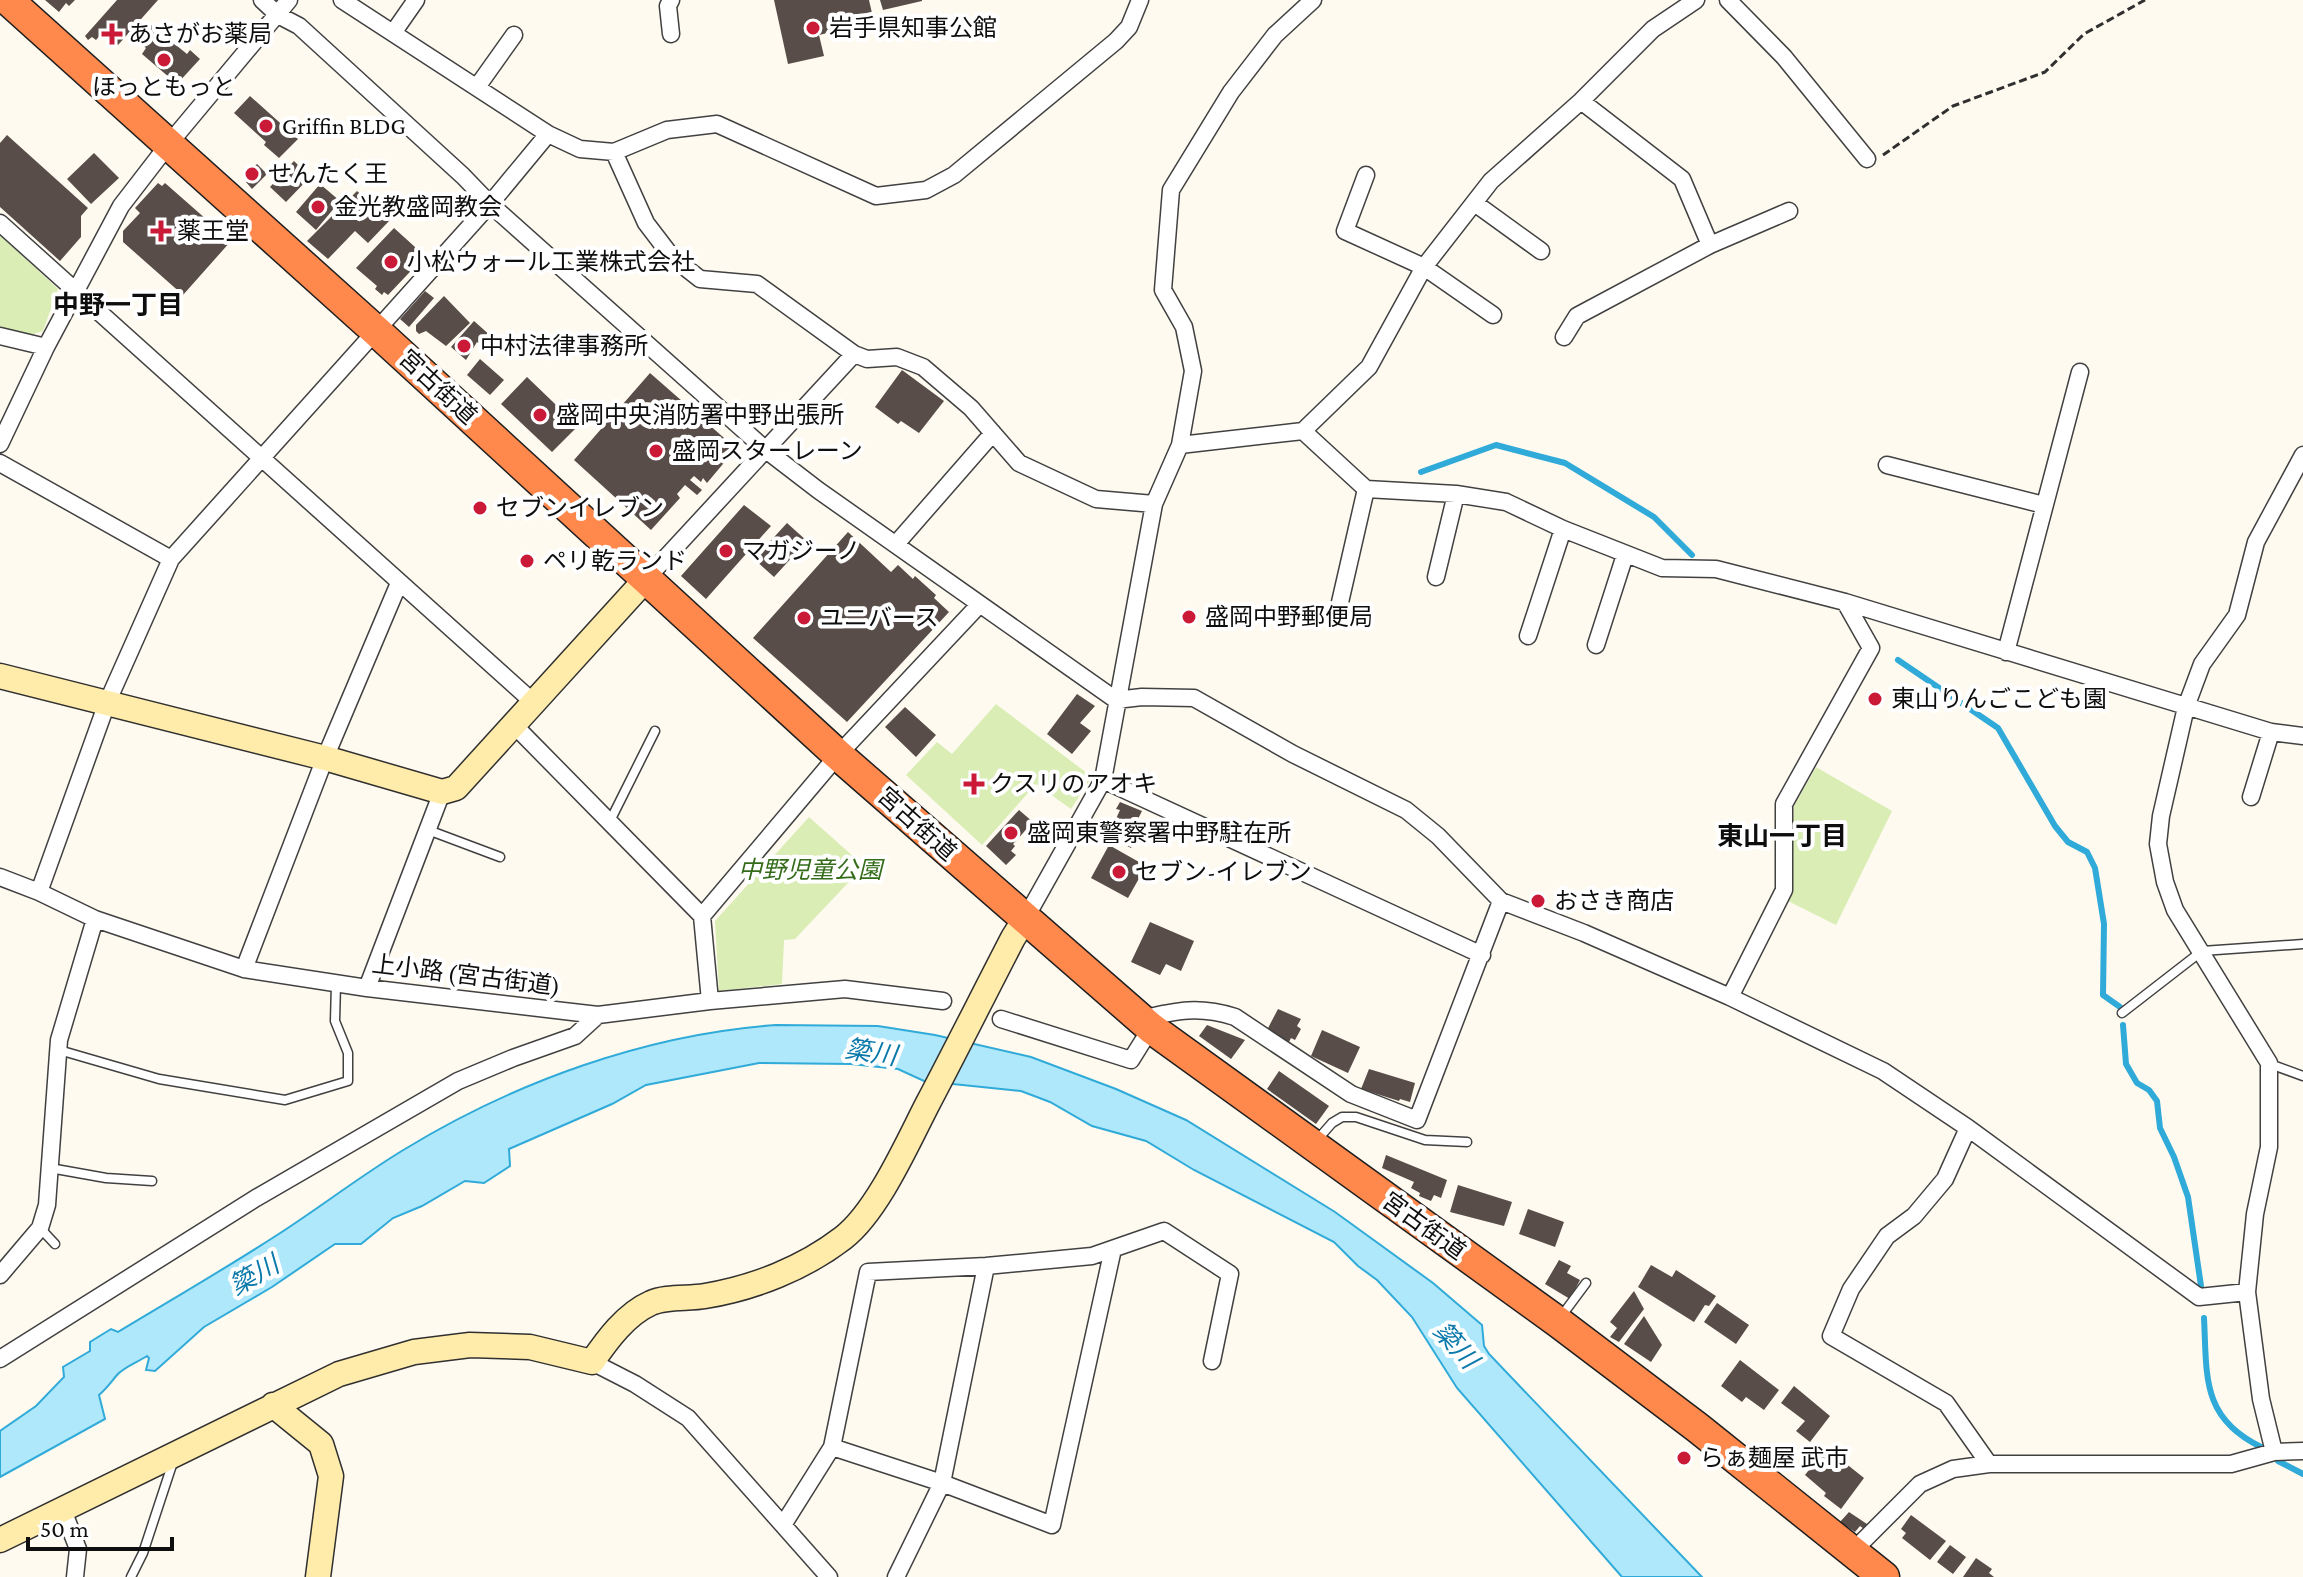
<svg xmlns="http://www.w3.org/2000/svg" width="2303" height="1577" viewBox="0 0 2303 1577" font-family="'Crimson Pro','Noto Sans JP',serif">
<rect width="100%" height="100%" fill="#fffaef"/>
<!-- green -->
<path fill="#d9edb5" d="M0,235L58,289L43,331L30,335L0,328Z
M996,704L1092,777L1071,809L1036,784L982,845L906,775L937,742L952,754Z
M1816,767L1892,811L1836,925L1788,901L1794,806Z
M809,817L864,866L795,939L784,940L782,984L719,991L715,921Z"/>
<!-- water -->
<path fill="#afe8fb" stroke="#30aad8" stroke-width="2" d="M776,1025L878,1026L935,1035L1031,1057L1116,1089L1186,1120L1335,1212L1433,1283L1482,1325L1484,1346L1489,1354L1702,1577H1622L1457,1388L1412,1317L1377,1280L1358,1266L1334,1242L1194,1170L1146,1141L1092,1126L1050,1102L1021,1091L924,1081L898,1069L851,1064L759,1063L646,1085L612,1104L509,1149L510,1166L484,1183L465,1181L422,1206L393,1218L361,1244H335L272,1287L204,1327L155,1371L146,1370L149,1358L147,1356C138,1362 124,1367 117,1375C111,1382 107,1388 99,1395L105,1419L0,1477V1431L36,1406L64,1377L63,1367L90,1351V1342L111,1329L118,1332C171,1300 223,1270 274,1237C318,1209 360,1176 405,1149C515,1082 647,1034 776,1025Z"/>
<g fill="none" stroke-linecap="round" stroke-linejoin="round">
<!-- stream -->
<path stroke="#30aad8" stroke-width="6" d="M1421,472L1496,445L1565,463L1654,517L1692,555
M1898,660L1998,728L2055,826L2068,842L2087,852L2095,868L2104,924L2103,995L2120,1007
M2123,1025L2126,1064L2137,1083L2149,1090L2157,1101L2160,1128L2174,1157L2188,1197L2201,1286
M2204,1318C2207,1376 2201,1418 2261,1447
M2278,1461L2303,1474"/>
</g>
<!-- building -->
<path fill="#584d49" d="M45,0H75L69,6L66,3L59,12Z
M117,0H158L118,45L103,32L96,40L92,37L88,40L85,36Z
M774,0H869L874,22L819,35L824,56L788,64Z
M880,0H922V1L883,10Z
M150,24L187,54L190,50L200,59L177,84L142,54L146,48L136,40Z
M250,96L298,139L279,158L264,145L266,142L234,113Z
M7,135L88,208L81,216V237L60,261L0,207V143Z
M94,153L119,178L91,204L67,179Z
M294,161L310,177L286,202L270,187Z
M257,164L267,174L252,189L246,182L248,180L244,176Z
M158,183L162,186L165,183L231,241L183,295L123,242V231L140,213L135,208Z
M320,184L340,201L316,230L296,212Z
M357,191L390,220L368,243L355,231L328,259L307,241Z
M394,228L425,256L388,295L384,292L382,295L375,289L377,286L356,268Z
M425,291L434,298L409,327L400,319Z
M444,296L470,323L446,346L426,331L419,334L416,331V325Z
M474,321L492,337L483,347L477,342L466,360L451,347Z
M480,359L504,380L490,395L467,375Z
M902,370L944,401L919,433L901,421L898,424L875,407Z
M650,373L731,444L729,449L733,452L707,483L703,478L701,482L694,476L690,480L702,490L697,495L685,485L677,494L680,498L651,530L574,460Z
M527,377L578,426L552,452L501,404Z
M744,505L771,526L706,599L681,576Z
M787,523L807,541L774,577L754,559Z
M848,532L891,572L898,565L913,579L915,576L936,595L934,598L949,612L847,722L753,638Z
M1077,694L1095,706L1080,723L1091,731L1072,754L1047,734Z
M905,707L936,735L916,757L885,727Z
M1120,802L1142,811L1135,825L1141,828L1131,848L1108,836L1120,810L1116,809Z
M1019,810L1033,822L1013,844L1015,846L1011,851L1016,855L1006,865L986,846Z
M1109,845L1146,866L1128,898L1091,878Z
M1150,922L1194,941L1181,971L1166,964L1160,975L1131,962Z
M1278,1009L1301,1019L1297,1026L1301,1029L1295,1040L1291,1038L1289,1042L1267,1030Z
M1207,1025L1245,1040L1231,1059L1199,1036Z
M1322,1030L1360,1047L1348,1073L1311,1056Z
M1369,1069L1415,1083L1410,1102L1400,1099L1399,1101L1361,1089Z
M1279,1071L1329,1106L1316,1124L1267,1089Z
M1386,1155L1447,1180L1441,1198L1434,1195L1431,1201L1419,1196L1420,1193L1411,1188L1414,1182L1382,1168Z
M1458,1185L1512,1202L1504,1226L1450,1212Z
M1528,1209L1564,1222L1555,1247L1519,1234Z
M1559,1260L1571,1266L1567,1273L1580,1280L1570,1299L1545,1284Z
M1651,1265L1672,1277L1676,1270L1716,1296L1709,1306L1705,1305L1694,1322L1638,1287Z
M1634,1291L1644,1309L1619,1342L1610,1337L1617,1328L1610,1322Z
M1717,1303L1749,1325L1736,1344L1704,1322Z
M1644,1316L1662,1345L1651,1362L1624,1344Z
M1740,1360L1779,1390L1764,1410L1746,1397L1742,1402L1721,1386Z
M1794,1386L1830,1416L1810,1442L1796,1431L1805,1421L1781,1403Z
M1822,1453L1841,1467L1844,1462L1864,1478L1841,1509L1824,1496L1826,1493L1805,1475Z
M1849,1512L1867,1524L1864,1529L1860,1526L1855,1532L1840,1522Z
M1911,1515L1946,1541L1930,1560L1902,1538L1906,1533L1901,1529Z
M1950,1545L1966,1557L1953,1574L1937,1562Z
M1976,1558L1992,1569L1989,1573L1994,1577H1963Z"/>
<g fill="none" stroke-linecap="round" stroke-linejoin="round">
<defs>
<path id="lane" d="M610,821L655,731
M428,830L500,857
M2122,1013L2202,951L2303,944
M59,1050L159,1079L285,1100L348,1081V1053L335,1021L336,984
M2270,1064L2303,1076
M1318,1139L1332,1123L1342,1117H1356L1425,1140L1467,1142
M50,1168L106,1178L152,1181
M40,1228L55,1244
M1560,1318L1586,1283
M131,1577L143,1553L172,1465"/>
<path id="street" d="M262,0L278,15L299,26L463,176L490,204L766,450L818,490L1116,700L1142,697L1194,698L1293,754L1406,810L1438,836L1501,901
M342,0L548,134L580,149L614,152L667,130L717,124L876,196L926,190L954,175L1116,41L1129,27L1140,0
M671,0L668,6L671,34
M1728,0L1784,57L1867,159
M393,33L416,0
M477,87L514,35
M1581,101L1682,179L1710,245
M614,152L646,223L672,257L700,279L757,284L854,354L867,359L897,357L923,367L971,408L1019,463L1096,499L1154,504
M1366,175L1345,231L1424,267L1493,315
M1476,204L1541,251
M0,223L533,702
M0,336L46,347
M1564,337L1577,316L1710,245L1789,211
M1303,431L1366,489L1456,494L1506,502L1563,529L1662,568L1716,569L1845,602L2271,732L2303,736
M0,444L46,347L121,206L168,145L289,0
M1180,445L1303,431L1369,367L1424,267L1491,181L1581,101L1653,29L1696,0
M0,463L171,559
M1887,465L2044,505
M896,544L993,433
M1436,577L1456,494
M646,579L854,354
M1338,611L1366,489
M1528,636L1563,529
M1596,645L1625,555
M2006,652L2080,372
M513,724L702,916L710,1001
M1103,780L1482,955
M2251,797L2271,732
M0,877L39,892L95,919L244,969L367,988L598,1015L710,1001L845,989L943,1001
M39,892L107,703L171,559L490,204L548,134
M702,916L838,755L979,605
M1025,919L1103,780L1154,504L1180,445L1193,371L1184,327L1163,290L1171,190L1231,92L1275,35L1313,0
M244,969L325,758L399,583
M367,988L442,792
M1730,997L1784,890V804L1871,648L1845,602
M1001,1019L1131,1060L1151,1028
M1142,1019C1177,1010 1200,1006 1235,1017L1351,1094L1417,1120L1501,901L1584,933L1730,997L1883,1071L1968,1128L2199,1297L2247,1292
M1968,1128L1945,1179L1914,1216L1887,1236L1851,1289L1831,1336L1946,1403L1989,1464
M0,1275L40,1228L47,1205L59,1040L95,919
M0,1359L256,1198L458,1081L513,1058L575,1036L598,1015
M592,1362L635,1384L688,1418L829,1577
M832,1447L942,1483L1052,1525L1113,1249
M2274,1452L2261,1399L2247,1292L2255,1214L2269,1147V1063L2175,910L2165,882L2158,844L2161,816L2186,707L2202,664L2237,615L2256,542L2303,455
M63,1510L78,1549L75,1577
M783,1525L832,1447L868,1272L986,1266L1092,1256L1164,1231L1230,1274L1212,1361
M1851,1553L1920,1484L1953,1469L1989,1464H2231L2274,1452L2303,1451
M896,1577L942,1483L986,1266"/>
<path id="secondary" d="M0,676L325,758L442,792L456,788L646,579
M273,1405L321,1444L331,1476L318,1577
M0,1540L339,1374L414,1352L470,1345L530,1347L592,1362C607,1340 626,1314 651,1303C666,1296 689,1299 705,1296C754,1288 804,1268 843,1238C877,1212 907,1144 927,1105C956,1050 984,994 1013,938L1025,919"/>
<path id="highway" d="M8,0L375,330L838,755L1151,1028L1558,1322L1698,1428L1884,1577"/>
</defs>
<!-- lane casing -->
<use href="#lane" stroke="#414141" stroke-width="11"/>
<!-- street casing -->
<use href="#street" stroke="#414141" stroke-width="19"/>
<!-- secondary casing -->
<use href="#secondary" stroke="#303030" stroke-width="27"/>
<!-- highway casing -->
<use href="#highway" stroke="#1f1f1f" stroke-width="33"/>
<!-- path -->
<path stroke="#303030" stroke-width="3" stroke-dasharray="8 4" stroke-linecap="butt" d="M1883,155L1953,106L2045,72L2084,34L2145,0"/>
<!-- lane -->
<use href="#lane" stroke="#fff" stroke-width="8"/>
<!-- street -->
<use href="#street" stroke="#fff" stroke-width="16"/>
<!-- secondary -->
<use href="#secondary" stroke="#ffebaa" stroke-width="24"/>
<!-- highway -->
<use href="#highway" stroke="#ff884d" stroke-width="30"/>
</g>
<!-- markers -->
<g fill="#ca1a38" stroke="#fff" stroke-width="3">
<circle cx="813" cy="28" r="8"/>
<path d="M108 22h8v8h8v8h-8v8h-8v-8h-8v-8h8z"/>
<circle cx="164" cy="60" r="8"/>
<circle cx="266" cy="126" r="8"/>
<circle cx="252" cy="174" r="8"/>
<circle cx="318" cy="207" r="8"/>
<path d="M157 219h8v8h8v8h-8v8h-8v-8h-8v-8h8z"/>
<circle cx="391" cy="262" r="8"/>
<circle cx="464" cy="346" r="8"/>
<circle cx="540" cy="415" r="8"/>
<circle cx="656" cy="451" r="8"/>
<circle cx="480" cy="508" r="8"/>
<circle cx="726" cy="551" r="8"/>
<circle cx="527" cy="561" r="8"/>
<circle cx="1189" cy="617" r="8"/>
<circle cx="804" cy="618" r="8"/>
<circle cx="1875" cy="699" r="8"/>
<path d="M970 772h8v8h8v8h-8v8h-8v-8h-8v-8h8z"/>
<circle cx="1011" cy="833" r="8"/>
<circle cx="1119" cy="872" r="8"/>
<circle cx="1538" cy="901" r="8"/>
<circle cx="1684" cy="1458" r="8"/>
</g>
<g text-anchor="middle" stroke-width="8" stroke-linejoin="round" paint-order="stroke">
<!-- poi labels -->
<g font-size="24" fill="#0e0e0e" stroke="#fff" text-anchor="start">
<text x="829" y="36">岩手県知事公館</text>
<text x="128" y="42">あさがお薬局</text>
<text x="164" y="95" text-anchor="middle">ほっともっと</text>
<text x="282" y="134">Griffin BLDG</text>
<text x="268" y="182">せんたく王</text>
<text x="334" y="215">金光教盛岡教会</text>
<text x="177" y="239">薬王堂</text>
<text x="407" y="270">小松ウォール工業株式会社</text>
<text x="480" y="354">中村法律事務所</text>
<text x="556" y="423">盛岡中央消防署中野出張所</text>
<text x="672" y="459">盛岡スターレーン</text>
<text x="496" y="516">セブンイレブン</text>
<text x="742" y="559">マガジーノ</text>
<text x="543" y="569">ペリ乾ランド</text>
<text x="1205" y="625">盛岡中野郵便局</text>
<text x="820" y="626">ユニバース</text>
<text x="1891" y="707">東山りんごこども園</text>
<text x="990" y="792">クスリのアオキ</text>
<text x="1027" y="841">盛岡東警察署中野駐在所</text>
<text x="1135" y="880">セブン-イレブン</text>
<text x="1554" y="909">おさき商店</text>
<text x="1700" y="1466">らぁ麺屋 武市</text>
</g>
<!-- street labels -->
<g font-size="24" fill="#0e0e0e" stroke="#fff">
<text transform="translate(438 387) rotate(43)" y="8">宮古街道</text>
<text transform="translate(917 824) rotate(42)" y="8">宮古街道</text>
<text transform="translate(466 975) rotate(7)" y="8">上小路 (宮古街道)</text>
<text transform="translate(1424 1226) rotate(36)" y="8">宮古街道</text>
</g>
<!-- park labels -->
<g font-size="24" font-style="italic" fill="#346c19" stroke="#fff">
<text x="810" y="878">中野児童公園</text>
</g>
<!-- neighbourhood labels -->
<g font-size="26" font-weight="bold" fill="#0e0e0e" stroke="#fff">
<text x="118" y="314">中野一丁目</text>
<text x="1782" y="845">東山一丁目</text>
</g>
<!-- water labels -->
<g font-size="26" font-style="italic" fill="#0c79ab" stroke="#fff">
<text transform="translate(871 1052) rotate(8)" y="9">簗川</text>
<text transform="translate(254 1275) rotate(-30)" y="9">簗川</text>
<text transform="translate(1456 1345) rotate(48)" y="9">簗川</text>
</g>
</g>
<!-- scale -->
<path d="M28 1537v12h144v-12" fill="none" stroke="#0e0e0e" stroke-width="4"/>
<text x="40" y="1537" font-size="24" fill="#0e0e0e" stroke="#ffffff" stroke-width="6" paint-order="stroke">50 m</text>
</svg>
